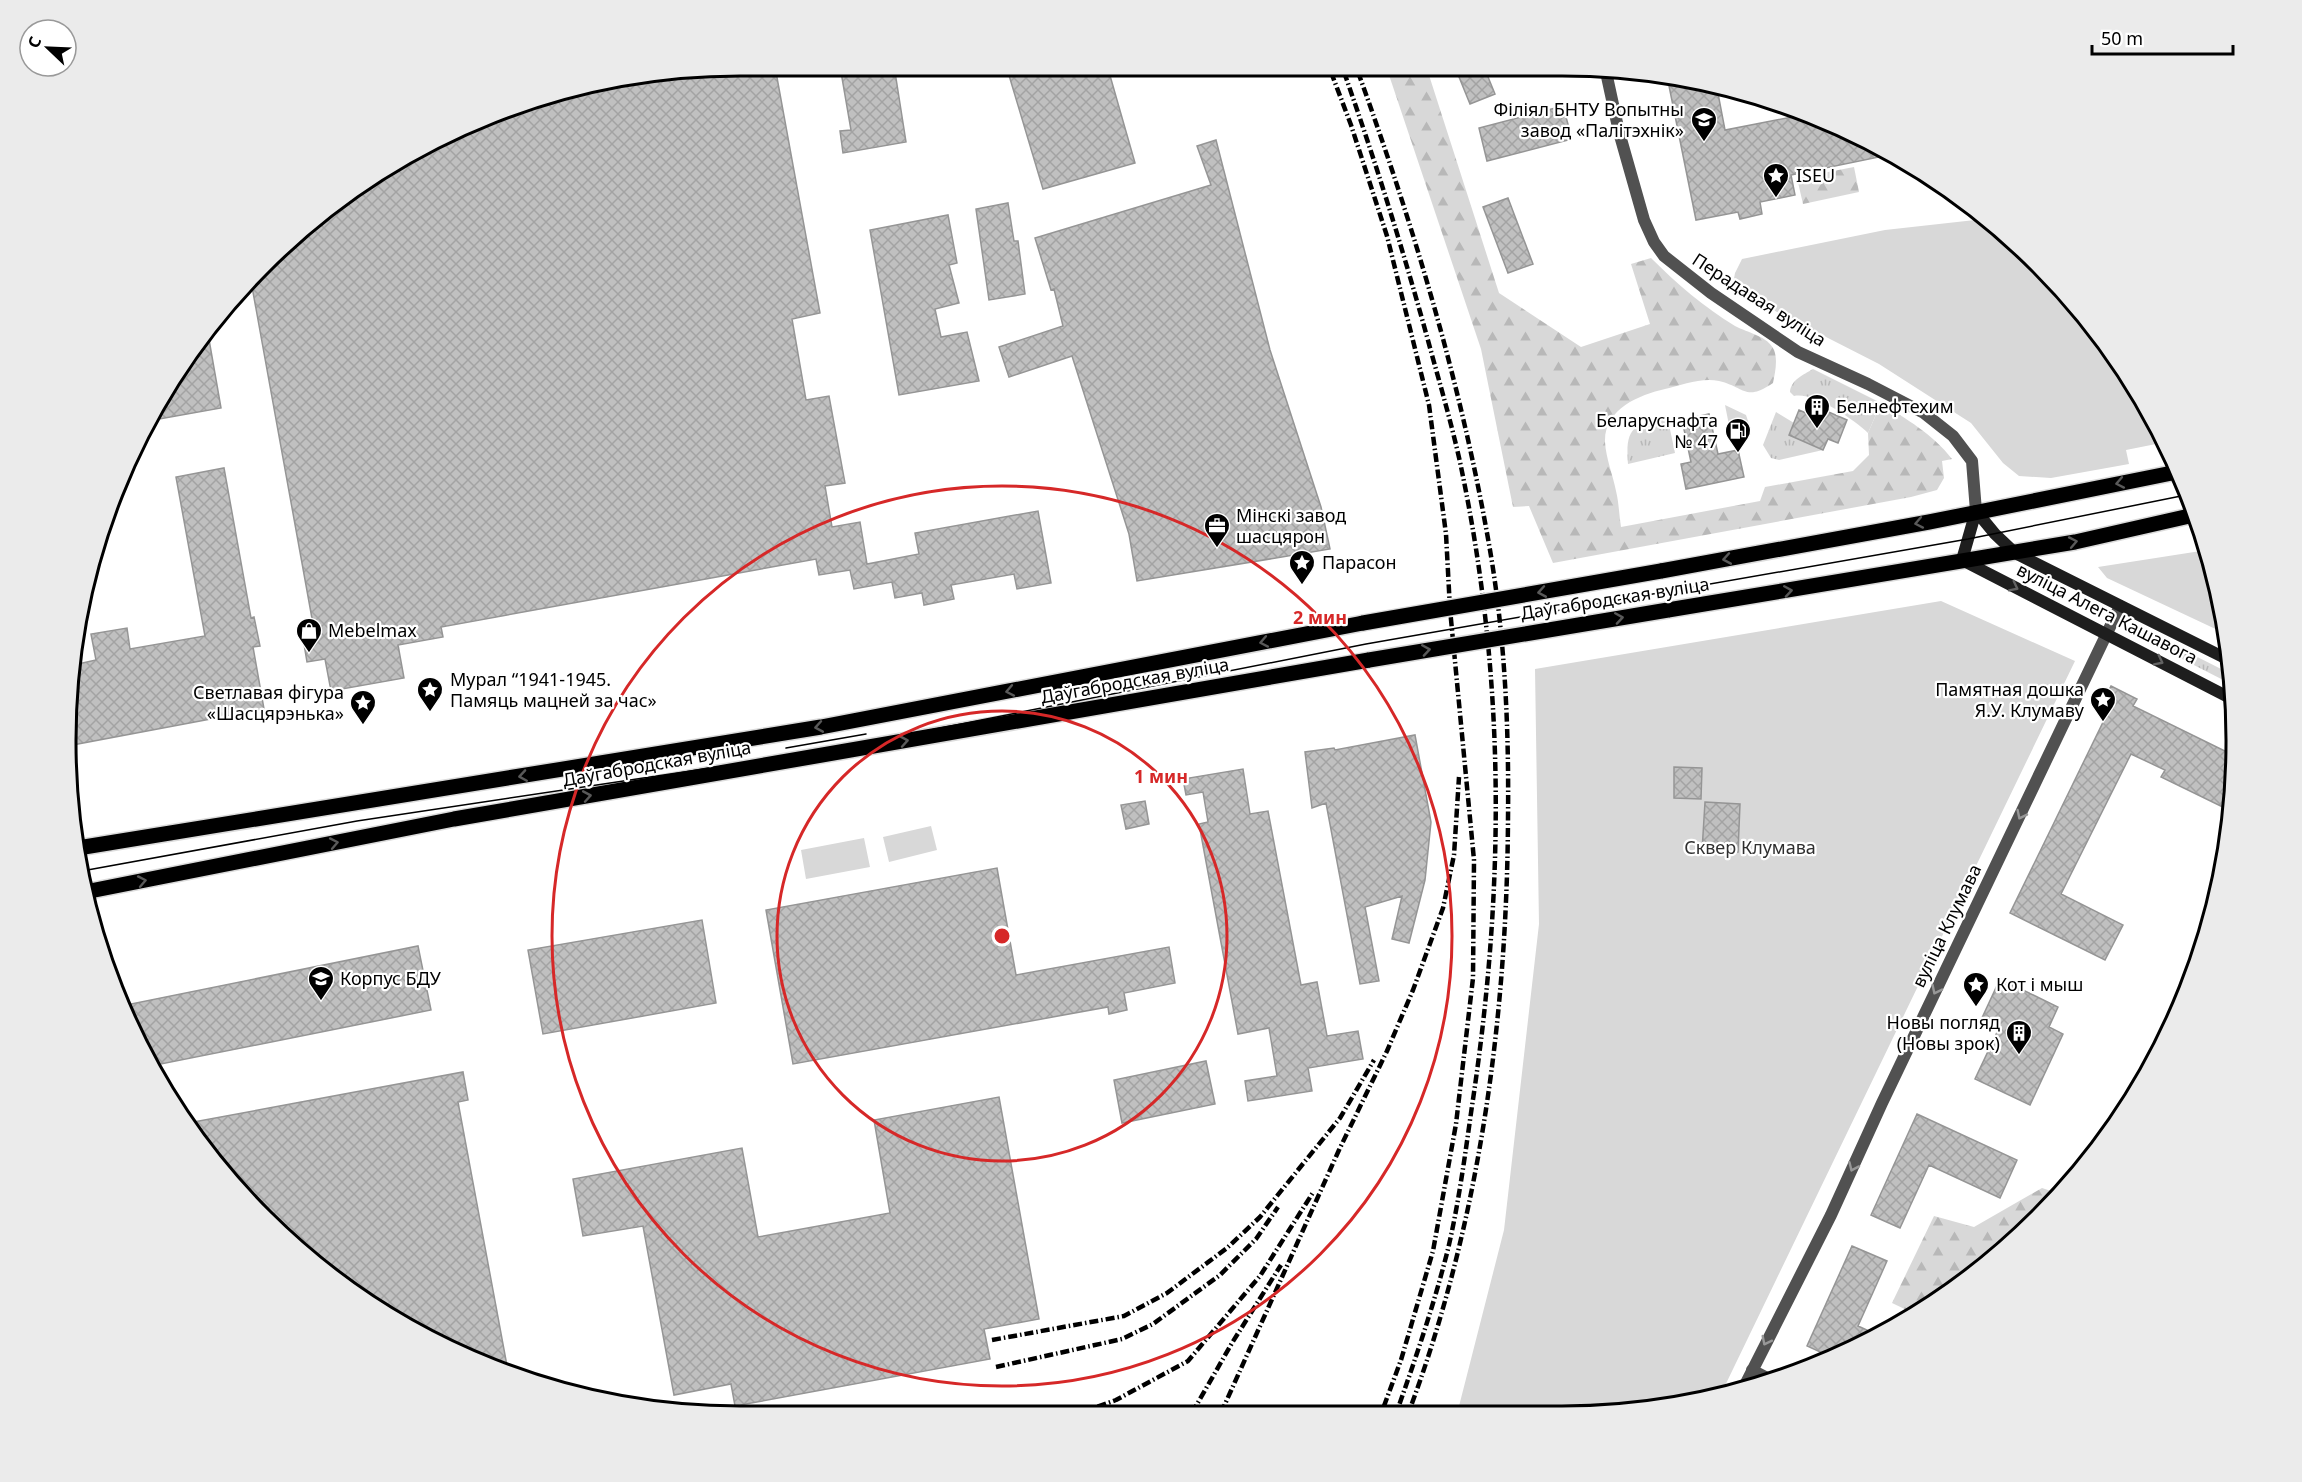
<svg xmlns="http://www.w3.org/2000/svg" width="2302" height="1482" viewBox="0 0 2302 1482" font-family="'Noto Sans',sans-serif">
<defs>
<pattern id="grass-tufts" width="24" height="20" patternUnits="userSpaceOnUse" patternTransform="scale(1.5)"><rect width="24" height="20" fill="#d8d8d8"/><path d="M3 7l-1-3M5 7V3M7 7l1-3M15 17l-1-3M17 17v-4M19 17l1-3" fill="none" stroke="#b8b8b8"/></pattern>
<pattern id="forest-firs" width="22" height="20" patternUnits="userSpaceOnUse" patternTransform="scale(1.5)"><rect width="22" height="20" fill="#d8d8d8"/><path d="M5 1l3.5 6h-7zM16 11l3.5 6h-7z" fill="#b8b8b8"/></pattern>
<pattern id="building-cross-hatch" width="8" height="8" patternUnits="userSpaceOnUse" patternTransform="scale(1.5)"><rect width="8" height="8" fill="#c0c0c0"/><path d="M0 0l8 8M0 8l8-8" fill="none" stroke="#a3a3a3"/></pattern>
</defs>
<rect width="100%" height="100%" fill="#fff"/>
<!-- grass -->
<path fill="url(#grass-tufts)" d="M1813,369L1881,403L1868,433C1853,419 1814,392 1794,396L1790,392C1791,380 1803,375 1813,369Z
M1725,405L1746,415L1750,427L1743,432L1731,435Z
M1776,412L1794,423L1789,435L1823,450L1779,460L1771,458L1763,445Z
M1667,415L1675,453L1628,464C1625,426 1634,426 1667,415Z
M2142,629L2231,674L2233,685L2139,637Z"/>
<!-- forest -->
<path fill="url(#forest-firs)" d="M1388,72H1428L1499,293L1581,347L1650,324L1631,264L1651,258C1677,284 1704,307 1735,326C1748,333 1768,336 1774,350C1778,360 1775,373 1773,383C1745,402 1745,387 1719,381C1702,377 1682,385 1665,389C1639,395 1604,409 1605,442C1606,459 1613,475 1616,491C1619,503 1619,515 1621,527L1760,501L1765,487L1853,471L1869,455L1868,433L1881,403C1906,419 1933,434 1952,459L1942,461L1944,478L1937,490L1911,497L1553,563L1529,506L1513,507L1481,349Z
M1854,167L1859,192L1803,204L1797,178Z
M2042,1188L2057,1193L2055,1199L1972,1276L1913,1313L1892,1303L1934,1216L1974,1227Z"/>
<!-- green -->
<path fill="#d8d8d8" d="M1984,219L2006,233L2096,330L2166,442L2126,450L2129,464L2051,478L2019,476L2003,463L1971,423L1879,364L1732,289L1735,273L1742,259L1885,230Z
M2207,550L2213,566L2224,633L2107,578L2098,567Z
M1941,601L2075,661L1720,1396L1605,1415L1457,1414L1504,1230L1539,924L1535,669Z
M931,826L937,850L889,862L883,837Z
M864,838L870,867L806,879L801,850Z"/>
<!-- building -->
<path fill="url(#building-cross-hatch)" stroke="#959595" stroke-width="1.5" d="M653,72H776L820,313L792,319L806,400L829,396L845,483L825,486L832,527L860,522L867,564L919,554L915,533L1038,511L1051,583L1017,589L1014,574L951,585L954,599L924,605L922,593L895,598L892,582L854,589L850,570L819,575L816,559L441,627L443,637L398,645L404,678L331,691L325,659L307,662L301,626L313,624L251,281L296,234L366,180L524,102Z
M841,72H895L906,142L843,153L840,131L851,130Z
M1008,72H1109L1135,163L1043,189Z
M1457,72H1486L1495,94L1470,104Z
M1667,76L1717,88L1725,130L1807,114L1859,135L1889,155L1791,175L1795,195L1760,202L1762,214L1740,219L1738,212L1696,220Z
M1563,106L1572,139L1487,161L1479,128Z
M1216,140L1270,350L1321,507L1330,549L1137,581L1129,534L1072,356L1009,377L999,347L1063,326L1054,289L1051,290L1035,238L1211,185L1197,146Z
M1508,198L1533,264L1508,273L1483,207Z
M1008,203L1014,241H1018L1025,294L989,300L976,209Z
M948,215L957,263L949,265L959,303L935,309L941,337L967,332L979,381L899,395L870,230Z
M207,328L221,408L148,421L156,404Z
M1810,404L1847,420L1838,443L1828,439L1823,450L1789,435L1799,410L1806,413Z
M1709,414L1718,454L1738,450L1744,477L1686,489L1681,464L1691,462L1682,420Z
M224,468L251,618L254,617L260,646L253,647L264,709L67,746V697L74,665L96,660L91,634L127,628L130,649L205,636L176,477Z
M2111,686L2137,699L2133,706L2233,755L2231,811L2161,777L2165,770L2131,754L2061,894L2123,925L2105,960L2010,913L2106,716L2098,712Z
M1415,735L1431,822L1425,880L1409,943L1392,939L1402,896L1365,907L1379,981L1360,984L1326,803L1312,808L1305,752L1334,748L1335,750Z
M1674,767L1702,768L1701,799L1674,798Z
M1243,769L1250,814L1268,811L1301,985L1317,982L1327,1036L1358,1031L1363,1059L1308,1068L1312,1091L1248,1101L1245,1081L1277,1076L1269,1028L1238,1034L1199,824L1208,822L1203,792L1186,795L1183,779Z
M1145,801L1149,824L1126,829L1121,805Z
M1705,802L1740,804L1738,852L1702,851Z
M997,868L1016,975L1169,947L1175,983L1124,993L1127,1010L1109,1014L1108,1007L793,1064L766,910Z
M702,920L716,1003L543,1034L528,950Z
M418,946L431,1010L151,1066L126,1005Z
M2000,979L2058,1007L2049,1027L2063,1034L2030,1105L1975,1079L1999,1028L1981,1020Z
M1206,1061L1215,1104L1122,1123L1114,1080Z
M463,1072L468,1100L458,1102L508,1371L482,1364L403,1325L296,1249L233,1186L188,1123Z
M999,1097L1039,1319L984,1329L990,1359L735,1406L731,1384L674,1395L643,1226L583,1236L573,1179L742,1148L758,1237L890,1213L874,1120Z
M1917,1114L2017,1160L2000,1198L1929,1165L1900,1228L1871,1215Z
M1852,1246L1887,1261L1858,1326L1878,1335L1860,1346L1831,1357L1807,1346Z"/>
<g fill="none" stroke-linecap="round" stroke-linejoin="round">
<defs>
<path id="primary" d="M1661,571L1929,522L2177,472
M1668,610L2075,542L2194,515
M78,848L821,727L1363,623
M85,892L454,819L1369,660"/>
</defs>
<!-- primary casing -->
<use href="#primary" stroke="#dbdbdb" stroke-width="18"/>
<!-- minor -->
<path stroke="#515151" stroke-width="12" d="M1606,72L1619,132L1644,220L1654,242L1664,256L1711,293L1798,352L1868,384L1924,413L1953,436L1972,461L1976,511
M1752,1370L1771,1380
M1742,1391L1831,1215L1882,1103L2120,606"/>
<!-- secondary -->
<path stroke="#1e1e1e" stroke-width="12" d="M1976,511L1962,560L2234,700
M1976,511L1995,534L2015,553L2229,660"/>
<!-- primary -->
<use href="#primary" stroke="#000" stroke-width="15"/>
<!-- tram -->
<path stroke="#000" stroke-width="1.5" d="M786,748L866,734
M82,871L357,821L824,751L1366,644L1968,539L2186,495"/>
<!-- rail -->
<path stroke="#000" stroke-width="4.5" stroke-dasharray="9 3 1.5 3" stroke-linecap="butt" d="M1331,72L1351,125L1387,236L1429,405L1446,534L1450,609L1474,860L1473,978L1456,1124L1433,1251L1401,1360L1381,1414
M1344,72C1377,166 1406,259 1432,355C1442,391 1452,426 1460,462C1506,679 1505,888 1472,1106C1465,1155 1459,1202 1448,1249C1434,1305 1415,1360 1396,1414
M1358,72C1414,227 1462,387 1490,550C1505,638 1509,729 1508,818C1507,1018 1479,1226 1408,1414
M992,1340L1124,1316L1167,1293L1227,1248L1260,1217L1340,1118L1374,1060
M996,1367L1122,1339L1153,1324L1220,1275L1256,1239L1278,1207
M1082,1412L1116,1400L1188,1361L1260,1276L1314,1191
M1192,1413L1232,1343L1281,1265
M1221,1413L1339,1150L1387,1051L1413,990L1443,908L1454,855L1459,777"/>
<defs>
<path id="primary-bridge" d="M1363,623L1661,571
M1369,660L1668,610"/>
</defs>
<!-- primary-bridge casing -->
<use href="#primary-bridge" stroke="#dbdbdb" stroke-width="18" stroke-linecap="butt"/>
<!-- primary-bridge -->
<use href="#primary-bridge" stroke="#000" stroke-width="15"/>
</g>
<!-- one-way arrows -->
<defs><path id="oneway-chevron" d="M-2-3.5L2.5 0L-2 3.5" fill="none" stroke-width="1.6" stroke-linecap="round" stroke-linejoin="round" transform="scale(1.5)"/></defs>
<g stroke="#595959">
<use href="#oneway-chevron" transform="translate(2120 483) rotate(169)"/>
<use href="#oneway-chevron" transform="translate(1919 523) rotate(169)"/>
<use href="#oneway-chevron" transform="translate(2073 542) rotate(-11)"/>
<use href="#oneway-chevron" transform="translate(1727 559) rotate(170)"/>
<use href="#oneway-chevron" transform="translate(1788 591) rotate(-9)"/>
<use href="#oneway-chevron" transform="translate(1542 592) rotate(170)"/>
<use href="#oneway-chevron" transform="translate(1619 618) rotate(-9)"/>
<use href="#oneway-chevron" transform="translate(1264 642) rotate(169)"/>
<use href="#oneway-chevron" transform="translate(1426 650) rotate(-9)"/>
<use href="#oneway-chevron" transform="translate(1010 691) rotate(169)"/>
<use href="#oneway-chevron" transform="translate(819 727) rotate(170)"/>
<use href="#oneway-chevron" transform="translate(904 741) rotate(-10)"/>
<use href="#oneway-chevron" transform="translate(523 776) rotate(171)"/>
<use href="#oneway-chevron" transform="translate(587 796) rotate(-10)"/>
<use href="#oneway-chevron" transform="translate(334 843) rotate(-11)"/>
<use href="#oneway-chevron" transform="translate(142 881) rotate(-11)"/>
</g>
<g stroke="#626262">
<use href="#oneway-chevron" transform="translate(2014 587) rotate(27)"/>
<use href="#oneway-chevron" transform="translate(2159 661) rotate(27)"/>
</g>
<g stroke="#979797">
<use href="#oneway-chevron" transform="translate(2021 815) rotate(116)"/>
<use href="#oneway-chevron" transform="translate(1936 990) rotate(116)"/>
<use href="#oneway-chevron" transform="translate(1853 1167) rotate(114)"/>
<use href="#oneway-chevron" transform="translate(1766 1341) rotate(117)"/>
</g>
<!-- distance rings -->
<g fill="none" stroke="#d62828" stroke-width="3">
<circle cx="1002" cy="936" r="225"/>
<circle cx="1002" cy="936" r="450"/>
</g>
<!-- icons -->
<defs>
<symbol id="university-pin" viewBox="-11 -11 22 30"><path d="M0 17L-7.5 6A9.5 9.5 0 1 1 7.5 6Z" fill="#000" stroke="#fff"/><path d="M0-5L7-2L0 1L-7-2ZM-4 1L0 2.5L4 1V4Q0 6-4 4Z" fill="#fff"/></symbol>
<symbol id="sight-pin" viewBox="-11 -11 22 30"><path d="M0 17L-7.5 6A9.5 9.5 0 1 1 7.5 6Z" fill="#000" stroke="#fff"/><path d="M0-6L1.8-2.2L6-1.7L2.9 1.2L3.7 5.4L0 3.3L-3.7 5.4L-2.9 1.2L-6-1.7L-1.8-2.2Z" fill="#fff"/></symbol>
<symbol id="building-pin" viewBox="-11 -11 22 30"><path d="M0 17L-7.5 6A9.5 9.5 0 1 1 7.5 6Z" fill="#000" stroke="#fff"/><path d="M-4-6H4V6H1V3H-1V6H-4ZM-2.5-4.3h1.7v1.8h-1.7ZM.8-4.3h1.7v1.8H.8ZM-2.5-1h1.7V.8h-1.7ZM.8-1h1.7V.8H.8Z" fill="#fff"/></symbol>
<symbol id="fuel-pin" viewBox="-11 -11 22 30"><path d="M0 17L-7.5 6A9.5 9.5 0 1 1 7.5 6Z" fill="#000" stroke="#fff"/><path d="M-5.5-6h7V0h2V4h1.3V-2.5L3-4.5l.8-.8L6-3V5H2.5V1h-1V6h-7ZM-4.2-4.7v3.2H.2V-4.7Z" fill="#fff"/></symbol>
<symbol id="office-pin" viewBox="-11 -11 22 30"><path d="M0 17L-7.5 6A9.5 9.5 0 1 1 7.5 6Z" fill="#000" stroke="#fff"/><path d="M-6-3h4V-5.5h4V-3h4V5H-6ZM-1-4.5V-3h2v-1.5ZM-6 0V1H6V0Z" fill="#fff"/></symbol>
<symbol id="shop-pin" viewBox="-11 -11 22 30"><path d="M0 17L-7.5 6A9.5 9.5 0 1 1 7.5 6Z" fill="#000" stroke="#fff"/><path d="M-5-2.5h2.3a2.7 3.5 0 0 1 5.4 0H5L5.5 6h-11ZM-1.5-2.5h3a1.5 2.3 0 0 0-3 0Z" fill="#fff"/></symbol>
</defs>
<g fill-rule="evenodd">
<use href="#university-pin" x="1689" y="105" width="30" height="40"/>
<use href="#sight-pin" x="1761" y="161" width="30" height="40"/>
<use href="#building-pin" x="1802" y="392" width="30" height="40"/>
<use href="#fuel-pin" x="1723" y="416" width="30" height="40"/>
<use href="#office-pin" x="1202" y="511" width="30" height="40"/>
<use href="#sight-pin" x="1287" y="548" width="30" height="40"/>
<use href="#shop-pin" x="294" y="616" width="30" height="40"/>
<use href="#sight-pin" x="415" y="675" width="30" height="40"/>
<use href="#sight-pin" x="2088" y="685" width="30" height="40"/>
<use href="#sight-pin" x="348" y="688" width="30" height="40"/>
<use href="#university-pin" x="306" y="964" width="30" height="40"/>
<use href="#sight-pin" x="1961" y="970" width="30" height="40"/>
<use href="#building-pin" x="2004" y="1018" width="30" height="40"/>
</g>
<g text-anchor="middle" stroke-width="4.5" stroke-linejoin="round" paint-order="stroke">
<!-- poi labels -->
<g font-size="18" fill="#000" stroke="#fff" text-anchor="start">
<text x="1684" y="116" text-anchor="end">Філіял БНТУ Вопытны<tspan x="1684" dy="21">завод «Палітэхнік»</tspan></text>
<text x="1796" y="182">ISEU</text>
<text x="1836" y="413">Белнефтехим</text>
<text x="1718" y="427" text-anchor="end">Беларуснафта<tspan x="1718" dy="21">№ 47</tspan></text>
<text x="1236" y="522">Мінскі завод<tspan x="1236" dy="21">шасцярон</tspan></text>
<text x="1322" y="569">Парасон</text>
<text x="328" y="637">Mebelmax</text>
<text x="450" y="686">Мурал “1941-1945.<tspan x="450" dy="21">Памяць мацней за час»</tspan></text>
<text x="2084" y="696" text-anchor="end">Памятная дошка<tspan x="2084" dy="21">Я.У. Клумаву</tspan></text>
<text x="344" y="699" text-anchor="end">Светлавая фігура<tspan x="344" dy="21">«Шасцярэнька»</tspan></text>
<text x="340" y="985">Корпус БДУ</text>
<text x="1996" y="991">Кот і мыш</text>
<text x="2000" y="1029" text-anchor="end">Новы погляд<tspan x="2000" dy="21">(Новы зрок)</tspan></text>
</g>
<!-- street labels -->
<g font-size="18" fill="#000" stroke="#fff">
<text transform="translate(1759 300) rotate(33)" y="6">Перадавая вуліца</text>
<text transform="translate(1615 599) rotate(-9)" y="6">Даўгабродская вуліца</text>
<text transform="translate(2107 614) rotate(27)" y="6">вуліца Алега Кашавога</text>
<text transform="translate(1135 681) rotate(-10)" y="6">Даўгабродская вуліца</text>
<text transform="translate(657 764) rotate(-10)" y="6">Даўгабродская вуліца</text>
<text transform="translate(1947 926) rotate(-64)" y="6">вуліца Клумава</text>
</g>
<!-- park labels -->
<g font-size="18" fill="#2f2f2f" stroke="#fff">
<text x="1750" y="854">Сквер Клумава</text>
</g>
</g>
<!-- crop -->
<path d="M0 0H2302V1482H0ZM740 76H1562A664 664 0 0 1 2226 740V742A664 664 0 0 1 1562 1406H740A664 664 0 0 1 76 742V740A664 664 0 0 1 740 76Z" fill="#ebebeb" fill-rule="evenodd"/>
<path fill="none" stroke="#000" stroke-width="3" d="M740 76H1562A664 664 0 0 1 2226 740V742A664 664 0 0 1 1562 1406H740A664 664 0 0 1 76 742V740A664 664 0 0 1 740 76Z"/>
<circle cx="1002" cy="936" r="9" fill="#d62828" stroke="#fff" stroke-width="3"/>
<g font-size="18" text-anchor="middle" font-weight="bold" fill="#d62828" stroke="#fff" stroke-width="4.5" stroke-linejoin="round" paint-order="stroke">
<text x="1320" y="624">2 мин</text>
<text x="1161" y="783">1 мин</text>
</g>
<!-- north arrow -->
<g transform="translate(48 48) rotate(293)"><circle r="28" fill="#ffffff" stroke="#999999" stroke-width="1.5"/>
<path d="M0-4.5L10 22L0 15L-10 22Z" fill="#000000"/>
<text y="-9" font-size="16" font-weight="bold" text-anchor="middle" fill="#000000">С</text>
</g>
<!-- scale -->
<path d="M2092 45v9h141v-9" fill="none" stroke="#000000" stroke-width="3"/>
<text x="2101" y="45" font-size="18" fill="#000000" stroke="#ffffff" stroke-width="4.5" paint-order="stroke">50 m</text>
</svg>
